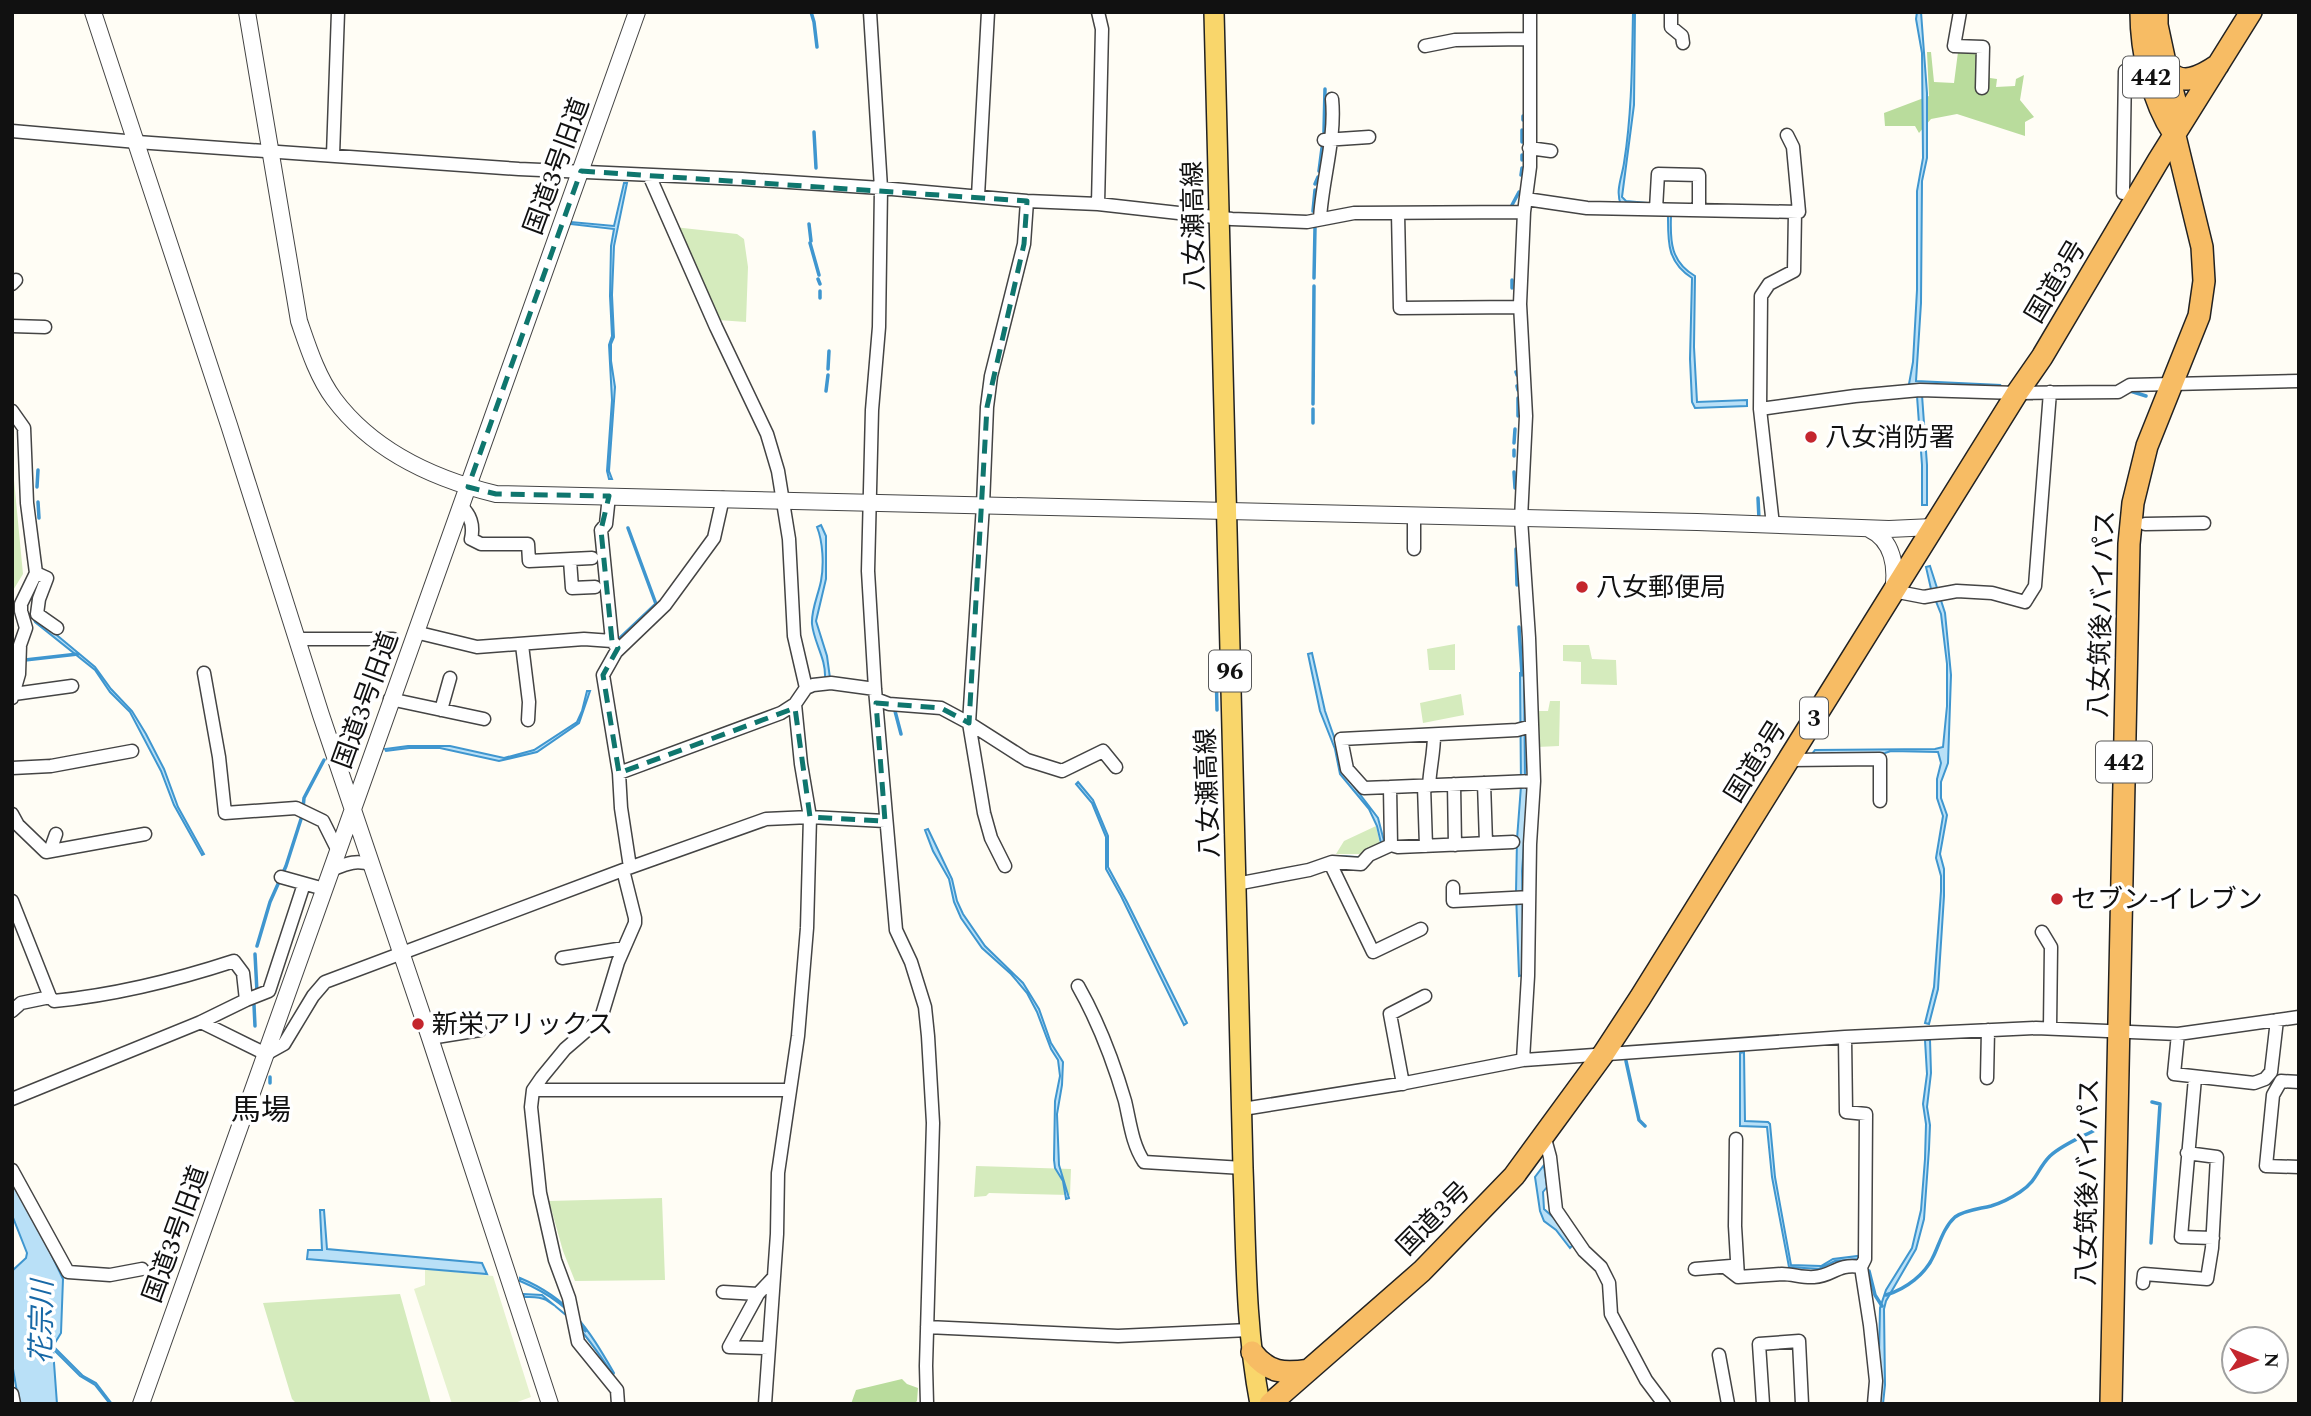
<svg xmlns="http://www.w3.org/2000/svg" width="2311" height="1416" viewBox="0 0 2311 1416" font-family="Spectral,'Noto Sans JP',serif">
<rect width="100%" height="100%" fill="#fffdf5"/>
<!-- green -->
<path fill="#d5ebbd" d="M674,227L737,234L744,239L748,267L746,322L718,320Z
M12,459L23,574L12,592Z
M1455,644V670H1429L1427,649Z
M1563,645H1589L1592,659L1616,660L1617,685L1581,684V662L1563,661Z
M1461,694L1464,715L1423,723L1420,703Z
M1550,701H1560L1559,746L1537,747L1536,711H1548Z
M1376,826L1380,844L1361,854H1336L1344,841Z
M976,1166L1071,1169L1070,1195L989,1193L986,1196L974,1197Z
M662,1198L665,1280L575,1281L563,1251L549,1201Z
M400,1294L431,1404H297L292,1399L263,1303Z"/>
<!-- forest -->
<path fill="#b9dc9c" d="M1987,48L1990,78L1997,79L1996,87L2015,86L2016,79L2024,75L2020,100L2034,117L2025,122V136L1957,114L1931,119L1919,133L1915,126H1885L1884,113L1929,96L1927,52H1931L1934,82L1954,83L1958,52Z
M902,1379L907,1384L918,1388L917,1401L914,1404H851L856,1390Z"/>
<!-- pitch -->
<path fill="#e6f2cf" d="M425,1269L493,1276L531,1397L512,1404H452L414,1289L425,1285Z"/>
<!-- water -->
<path fill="#b9e0f7" stroke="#3f96cf" stroke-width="2" d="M1633,12H1635L1634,105L1622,197L1626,201L1649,203L1648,205H1621C1615,191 1622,177 1624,163C1632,113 1632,63 1633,12Z
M1917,12H1921L1927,93V158L1922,181L1921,303L1916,381L2000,385L1999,388L1909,384L1913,362L1917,290V191L1923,158L1922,53L1916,19Z
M624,183H627L614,246L612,295L614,337L611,344V361L615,387L609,471L612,479H609L607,471L612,400L609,345L612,336L610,296L611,246L614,229L570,224L571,222L614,226Z
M1668,216H1671C1670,242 1671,262 1695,276L1694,347L1697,402L1747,400V406L1695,408L1692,402L1690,359L1692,278C1667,262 1668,242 1668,216Z
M1922,395L1927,465V505H1922V465L1917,396Z
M821,525L826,536V579L816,621L827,656L830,678H825C826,658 814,643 812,624C811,610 818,596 821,581C824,565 823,542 817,527Z
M1930,566L1945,613L1951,675L1948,763L1941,782V798L1947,815L1940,854L1944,869V896L1938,989L1929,1024L1925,1023L1934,987L1941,891V876L1936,858L1943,816L1937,798V779L1941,763L1938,752L1891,751L1885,753L1812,754L1815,750L1935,749L1943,747L1947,706V664L1941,614L1931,589L1926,567Z
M32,608L35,617L95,667L111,689L132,711L146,734L164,769L178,807L204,854L202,855L174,805L161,771L130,712L110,692L95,670L35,622L33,618Z
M1312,653L1325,711L1349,780L1378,818L1384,841L1381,843L1377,826L1369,809L1340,774L1335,749L1320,711L1308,654Z
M1520,673H1524L1525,776L1528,793L1522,871L1524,975L1519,976L1516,893L1517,839L1521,786Z
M587,691H590L579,723L537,752L499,761L440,748H409L386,751L385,749L408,746H450L504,758L534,750L577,722L582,711Z
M1078,782L1093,800L1108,836V867L1127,902L1187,1023L1184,1025L1121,896L1106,869V837L1092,803L1076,784Z
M928,829L952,879L957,901L963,914L985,946L1023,983L1039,1009L1051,1043L1063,1062L1062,1085L1057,1114L1059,1165L1069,1198L1066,1199L1063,1181L1055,1168L1054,1160L1055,1101L1060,1076L1058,1060L1051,1049L1037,1012L1027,993L1011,974L982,948L961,918L954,902L949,879L933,851L925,830Z
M1925,1040H1930L1931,1073L1927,1107L1930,1125L1929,1149L1924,1219L1916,1249L1886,1301L1884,1309L1885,1385L1883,1404H1878L1880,1308L1886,1290L1912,1248L1921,1210L1925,1159L1926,1124L1923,1104L1927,1074Z
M1744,1052L1745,1121L1768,1122L1770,1124L1775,1177L1791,1265L1821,1266L1833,1259L1858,1256V1259L1835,1261L1819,1269L1789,1267L1772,1177L1767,1127L1740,1126V1053Z
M1544,1165L1547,1187L1543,1192L1544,1209L1554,1218L1574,1244L1570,1248L1556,1230L1544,1221L1540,1211L1535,1177Z
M12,1183L36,1222L63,1279L61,1333L53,1346L83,1376L96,1383L112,1404H110L95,1385L80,1376L53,1349L57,1404H19L12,1363V1271L26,1258L27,1253L12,1215Z
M320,1210H324L327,1249L482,1263L487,1274L307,1259L308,1250H322Z
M520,1278C570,1299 588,1328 614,1373L613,1375C596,1349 574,1316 546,1300C539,1296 531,1297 524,1297V1294L542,1295L586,1332C570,1307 546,1292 520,1281Z"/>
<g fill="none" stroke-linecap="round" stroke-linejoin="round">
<!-- stream -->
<path stroke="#3f96cf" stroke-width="3.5" d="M811,12L814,22L817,47
M1523,120V116
M1522,130V142
M814,132L816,168
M1324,132L1325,89
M1522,155V160
M1319,171L1322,148
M1521,175L1522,168
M1315,184L1318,177
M1512,205L1519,192
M1313,211L1315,190
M809,224L811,241
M810,243L819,275
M1314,278L1315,228
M818,279L820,284
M1512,280V288
M820,291V298
M828,369L829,351
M1516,372L1517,375
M1517,386L1518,390
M2127,390L2146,396
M826,391L828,375
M1313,404L1314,286
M1313,409V423
M1518,416V398
M1514,443L1515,429
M1514,456V450
M1514,472L1515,488
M37,487L38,470
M1758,498L1759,519
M38,502L39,518
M1516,549L1517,585
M12,605H14
M1519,627L1522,675
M619,639L656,604L628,528
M25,656V660L78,654
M1216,663L1217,710
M895,711L901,734
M303,808L304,798L324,760
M1341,857L1362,858
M257,946L270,902L286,866L302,816
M255,954L257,992
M254,1005L255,1026
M1626,1061L1639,1120L1645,1126
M270,1077V1083
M2151,1243L2160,1104L2152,1102
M1869,1271L1875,1295L1882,1306
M1886,1295C1906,1289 1926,1274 1934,1255C1940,1242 1944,1227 1955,1217C1965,1210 1979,1209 1991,1206C2001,1203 2011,1198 2020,1192C2038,1180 2037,1169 2050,1156C2063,1144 2082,1137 2097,1129"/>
<defs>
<path id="minor" d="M870,12L881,188L879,327L872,410L868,571L875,689L896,930L911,962L925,1007L928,1036L933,1123L926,1366L927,1404
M1098,12L1102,29L1098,204
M1671,12V27L1682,36L1683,43
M1960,12L1954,46L1983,47L1982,88
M1425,46L1455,40L1530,39
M12,131L137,142L519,169L742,179L881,188L1027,201L1098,204L1232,219L1307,222L1354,213L1524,212
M1324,140L1369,137
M1529,148L1551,151
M333,155L338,12
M649,175L716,327L767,434L778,471L789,539L794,636L806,688
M2123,193L2125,71L2149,68
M978,196L988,12
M1526,199L1587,208L1799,212L1793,147L1787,135
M1656,209L1658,174L1699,175V210
M1398,213L1400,308L1520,307
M1320,219C1322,180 1336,139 1332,99
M12,284L16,280
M12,326L45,327
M1760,409L1855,396L1920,390L2017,393L2118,392L2130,385L2299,381
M12,411L24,428L27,503L36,573L21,604V611L26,628L20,645L19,674L12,698
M609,496L606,524L601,530L612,641L616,646
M461,506C471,515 474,526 471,539L481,544H528L529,561L592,558
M1414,516V549
M2145,524L2204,523
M1773,525L1760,409L1761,296L1769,284L1794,271L1795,212
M570,560L572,588L595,587
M36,573L47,578L39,599L37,614L57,628
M1893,591L1924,597L1957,591L1992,593L2025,602L2035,586L2050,392
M415,632L477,647L584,639L612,641
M296,639H393
M522,645L529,702L528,720
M204,673L219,757L225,813L296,808L323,821L338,851
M14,694L72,686
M390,699L484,719
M876,699L889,704L941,708L969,723L1027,760L1062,771L1103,751L1116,767
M441,710L450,678
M1789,760L1880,759V801
M12,768L51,766L132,751
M619,773L781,713L795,704L806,688L813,685L831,683L875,689
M1484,783L1486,843
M1454,784L1455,845
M1424,786L1426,846
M1429,786C1430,767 1434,753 1434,735
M1390,787L1364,788L1347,769L1341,739L1517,730L1532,726
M12,814L18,825L46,852L145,834
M1391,845L1398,847L1513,842
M50,851L56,834
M1330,863L1373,952L1421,929
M1005,866L991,838L984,813L969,723L983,505L987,407L991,376L1024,244L1027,201
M630,867L621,808L619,773L603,675L616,652L665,605L714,538L723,498
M331,870C346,864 356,859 372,865
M281,877L324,889
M1236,884L1309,870L1332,862L1361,864L1369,855L1391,845L1390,787L1534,781
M1453,887V901L1529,897
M12,901L50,997
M2042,932L2051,947L2050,1028
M562,958L624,948
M1078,986C1099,1023 1113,1060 1125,1101C1130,1122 1132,1144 1144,1162L1243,1168
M246,1000L269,991L304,884
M12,1011L21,1003L50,997L54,1001C115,995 176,980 234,961L243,973L246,1000L201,1022
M2178,1034L2174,1074L2254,1083L2265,1079L2271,1072L2277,1020
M1845,1037L1846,1112L1866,1114L1865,1259L1861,1267
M430,1038L480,1030
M1523,1060L1528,976L1530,844L1534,781L1529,638L1521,519L1526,416L1520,304L1524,212L1530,167V12
M1987,1078L1988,1030
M2195,1078L2181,1237L2213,1238
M2299,1082L2281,1081L2273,1095L2266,1166L2299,1167
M1403,1084L1390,1014L1425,996
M533,1090H790
M12,1099L201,1022L266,1054L284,1044L313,996L325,982L623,870L766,819L810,817L885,821
M1243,1109L1400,1084L1523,1060L1845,1037L2036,1028L2178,1034L2299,1017
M1544,1135L1550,1157L1556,1210L1584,1251L1601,1267L1609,1283L1611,1314L1646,1380L1664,1404
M1736,1139L1735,1226L1738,1277
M12,1170L68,1272L110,1275L142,1269
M1725,1267L1738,1277C1753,1276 1767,1275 1782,1274C1793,1274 1803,1278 1814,1277C1834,1276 1836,1263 1861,1267L1870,1325L1876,1381L1874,1404
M1695,1269L1731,1266
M2143,1283L2144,1274L2207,1279L2212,1248L2217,1157L2187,1153
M723,1292L758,1294
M927,1327L1118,1336L1249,1330
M768,1348L729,1347L758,1294L773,1278
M1719,1355L1728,1404
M12,1394L14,1404
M618,1404L617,1390L578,1342L569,1298L555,1260L540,1193L531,1107L533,1090L542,1077L565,1049L601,1018L618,962L635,923V918L623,870
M765,1404L777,1234L778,1173L798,1036L807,928L810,817L801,764L795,704
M1763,1404L1759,1344L1799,1341L1802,1404"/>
<path id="tertiary" d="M93,12L229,425L321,715L430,1038L550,1404
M247,12L299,321C308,347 317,376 334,399C373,451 434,479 496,494L1697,522L1889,529L1933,527
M1869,529C1893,540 1897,567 1893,591
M141,1404L637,12"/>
<path id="primary" d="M1214,12L1243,1168C1246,1246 1245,1326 1260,1404"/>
<path id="trunk" d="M2141,12C2141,52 2152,101 2174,134
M2166,67C2179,89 2202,76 2218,65
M1252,1352C1268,1373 1284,1374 1309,1370
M1270,1404L1422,1271L1514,1176L1604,1053L1640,998L2017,393L2042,357L2158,161L2251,12
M2111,1404L2129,544L2133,503L2147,446L2199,316L2204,281L2202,247L2175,136V100L2166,67L2157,25V12"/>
</defs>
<!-- minor casing -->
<use href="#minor" stroke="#444" stroke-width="15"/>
<!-- tertiary casing -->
<use href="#tertiary" stroke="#444" stroke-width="18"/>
<!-- primary casing -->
<use href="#primary" stroke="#222" stroke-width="22"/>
<!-- trunk casing -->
<use href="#trunk" stroke="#222" stroke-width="24"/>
<!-- minor -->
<use href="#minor" stroke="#fff" stroke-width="12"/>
<!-- tertiary -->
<use href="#tertiary" stroke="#fff" stroke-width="16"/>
<!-- primary -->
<use href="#primary" stroke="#f9d66b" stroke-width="19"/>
<!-- trunk -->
<use href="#trunk" stroke="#f7bc64" stroke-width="21"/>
</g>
<!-- marked area -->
<path fill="none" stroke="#0f766e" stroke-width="5" stroke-dasharray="14 9" stroke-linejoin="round" d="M581,171L1027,201L1024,244L987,407L969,723L941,708L876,703L885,821L810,817L795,708L619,773L603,675L618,648L612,641L601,530L609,496L496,494L468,487Z"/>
<!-- markers -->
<g fill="#c4262e" stroke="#fff" stroke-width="2.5">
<circle cx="1811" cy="437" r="7"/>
<circle cx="1582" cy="587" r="7"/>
<circle cx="2057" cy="899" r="7"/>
<circle cx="418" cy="1024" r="7"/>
</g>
<g text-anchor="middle" stroke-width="7" stroke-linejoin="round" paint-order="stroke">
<!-- shield labels -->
<g fill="#fff" stroke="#585858" stroke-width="2">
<rect x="2123" y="56.5" width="56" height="41" rx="5"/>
<rect x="1209" y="650.5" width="42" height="41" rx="5"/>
<rect x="1800" y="697.5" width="28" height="41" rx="5"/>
<rect x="2096" y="741.5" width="56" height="41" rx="5"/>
</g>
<g font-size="24" font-weight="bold" fill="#111">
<text x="2151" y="85">442</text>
<text x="1230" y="679">96</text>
<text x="1814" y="726">3</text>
<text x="2124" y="770">442</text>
</g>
<!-- street labels -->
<g font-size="26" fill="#111" stroke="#fff">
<text transform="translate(556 166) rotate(-70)" y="9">国道3号旧道</text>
<text transform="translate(1193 226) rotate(-91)" y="9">八女瀬高線</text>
<text transform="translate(2055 281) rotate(-59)" y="9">国道3号</text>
<text transform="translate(2101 614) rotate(-88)" y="9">八女筑後バイパス</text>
<text transform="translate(365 700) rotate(-70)" y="9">国道3号旧道</text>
<text transform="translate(1755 761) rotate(-58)" y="9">国道3号</text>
<text transform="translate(1207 793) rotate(-92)" y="9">八女瀬高線</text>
<text transform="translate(2087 1182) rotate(-89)" y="9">八女筑後バイパス</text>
<text transform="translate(1433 1218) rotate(-45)" y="9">国道3号</text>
<text transform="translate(175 1234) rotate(-70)" y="9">国道3号旧道</text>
</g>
<!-- poi labels -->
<g font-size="26" fill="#111" stroke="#fff" text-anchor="start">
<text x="1825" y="446">八女消防署</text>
<text x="1596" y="596">八女郵便局</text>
<text x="2071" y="908">セブン-イレブン</text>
<text x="432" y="1033">新栄アリックス</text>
</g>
<!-- water labels -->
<g font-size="28" font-style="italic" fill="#1768a6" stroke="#fff">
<text transform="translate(41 1322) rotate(-89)" y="10">花宗川</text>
</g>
<!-- quarter labels -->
<g font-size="30" fill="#111" stroke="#fff">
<text x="261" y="1120">馬場</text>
</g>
</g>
<!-- border -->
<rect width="2311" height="1416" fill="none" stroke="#111111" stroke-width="28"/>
<!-- north arrow -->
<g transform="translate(2255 1360) rotate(91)"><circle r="33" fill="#ffffff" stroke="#a0a0a0" stroke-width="2"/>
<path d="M0-5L12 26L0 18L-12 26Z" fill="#c4262e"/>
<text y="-10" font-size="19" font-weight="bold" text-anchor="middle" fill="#111111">N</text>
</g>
</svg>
